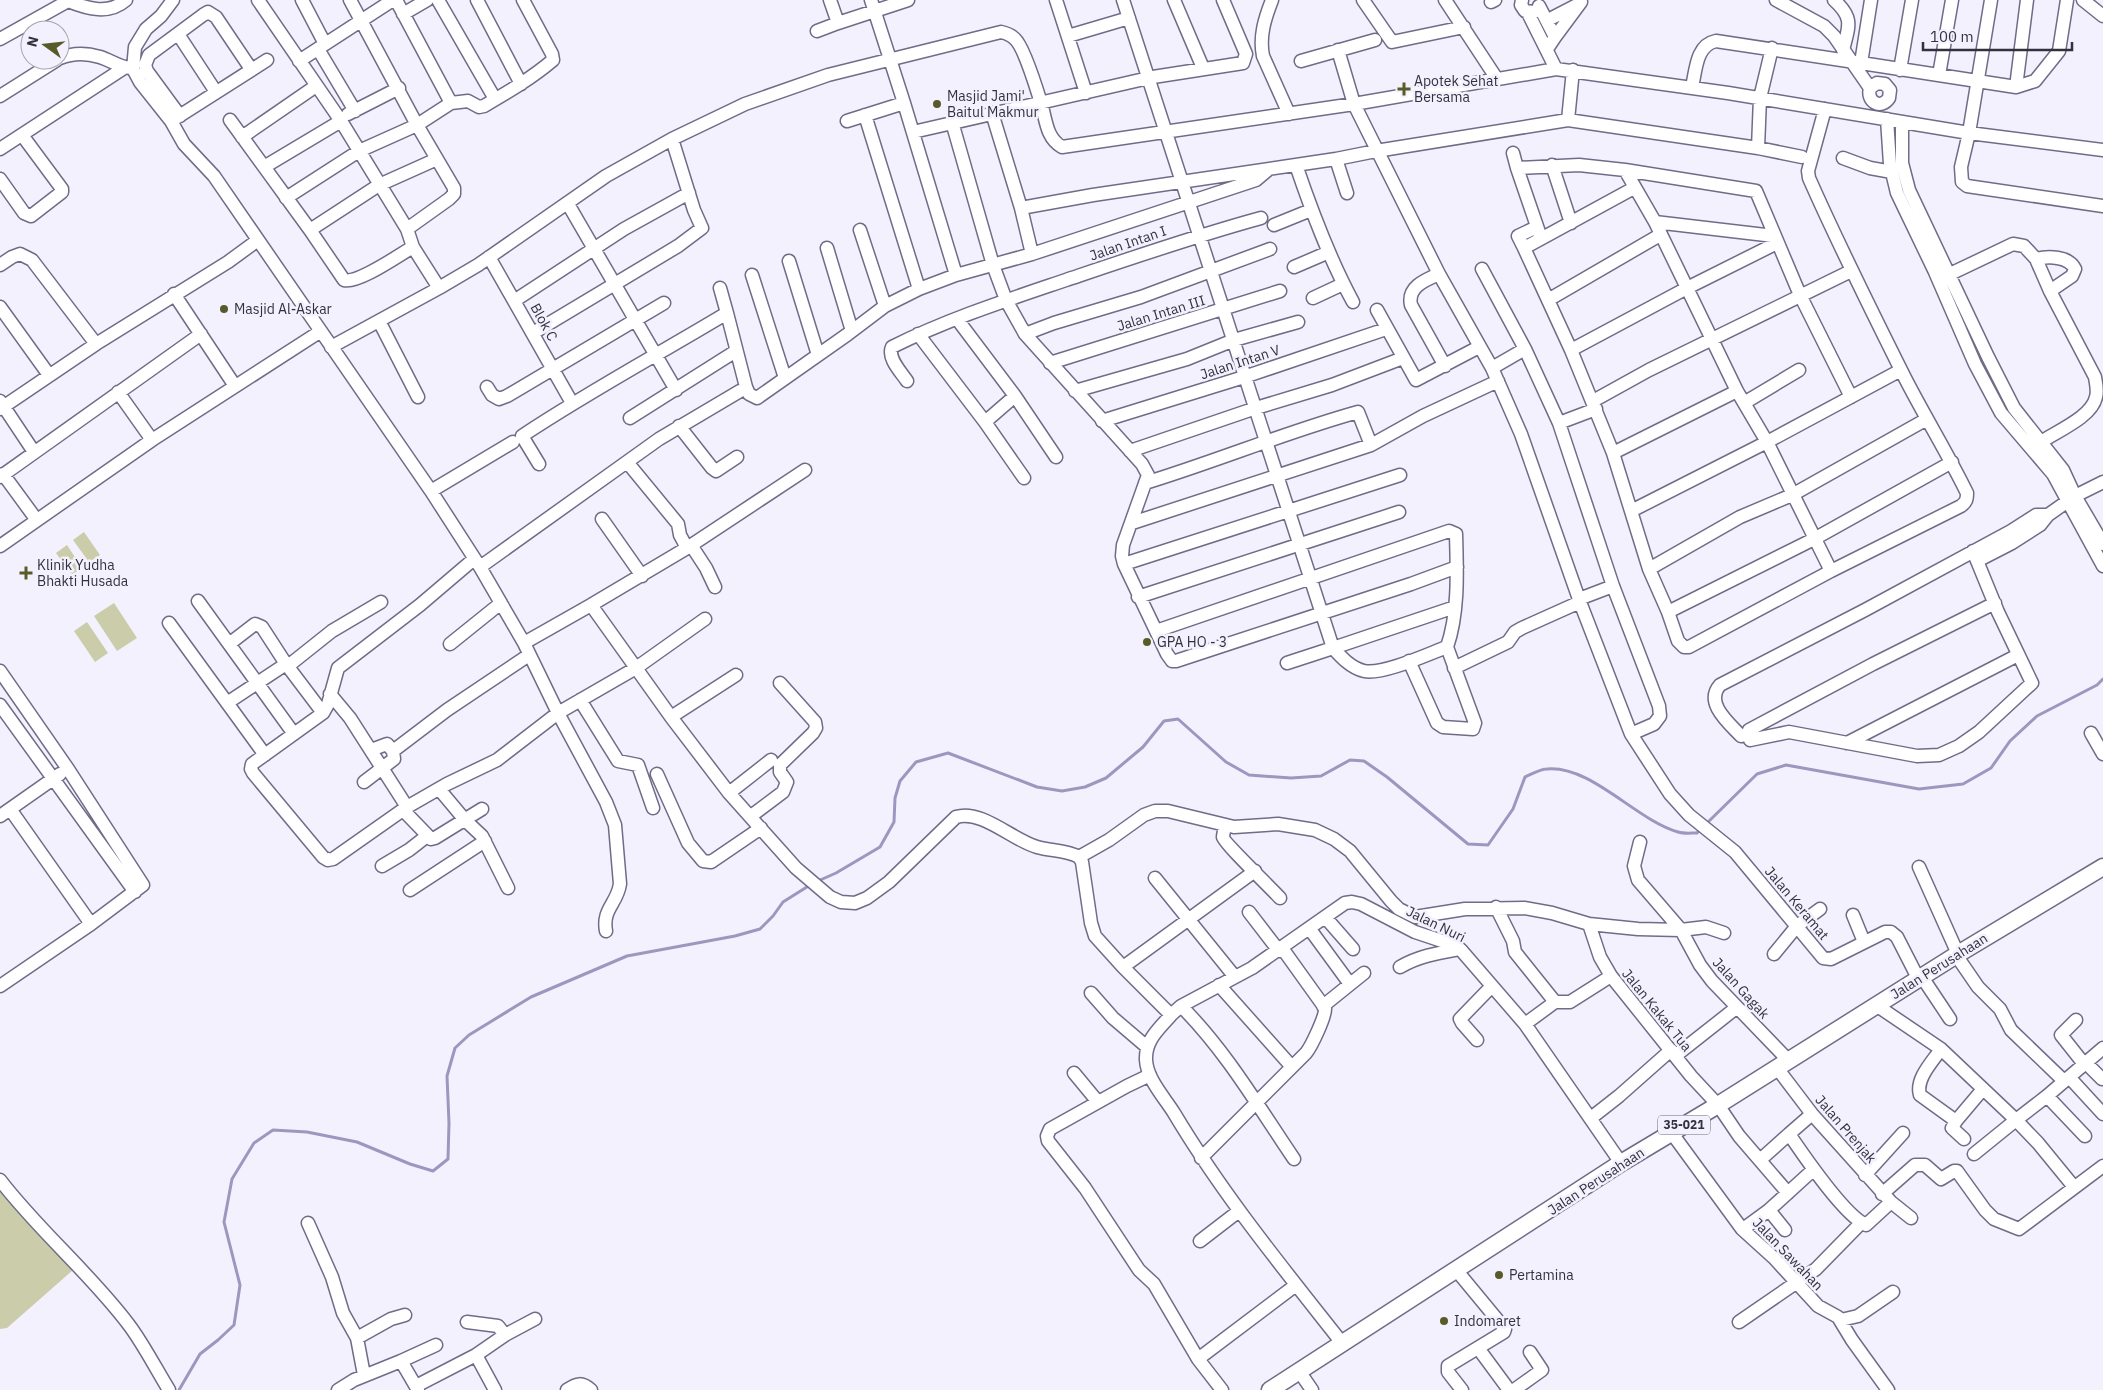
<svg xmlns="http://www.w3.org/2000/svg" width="2103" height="1390" viewBox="0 0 2103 1390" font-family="'IBM Plex Sans',sans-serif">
<rect width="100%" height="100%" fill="#f3f1fe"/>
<!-- green -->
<path fill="#cbcdaa" d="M84,532L100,555L89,562L73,540Z
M67,545L82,568L72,575L56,553Z
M114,603L137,638L117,651L94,616Z
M87,622L108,653L95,662L74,631Z
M0,1188L73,1270L7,1328L0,1329Z"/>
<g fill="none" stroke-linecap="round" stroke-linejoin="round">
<!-- stream -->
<path stroke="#9e96bf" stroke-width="3" d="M1706,824L1757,774L1786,765L1919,789L1963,784L1991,768L2010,741L2037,716L2097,685L2103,679
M818,881L836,873L880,847L894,822L895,798L900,781L916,762L948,753L1037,787L1062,791L1085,787L1106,778L1143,747L1164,721L1178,719L1226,762L1249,775L1291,778L1321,776L1350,760L1364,761L1387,777L1468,844L1488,845L1513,809L1525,777C1532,774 1540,769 1547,769C1591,765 1636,820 1678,832C1684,834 1691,833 1697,833L1701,828
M179,1390L200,1354L218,1340L234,1325L240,1285L224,1222L232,1179L254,1143L273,1130L307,1132L357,1142L410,1164L433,1171L448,1159L449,1123L447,1076L455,1048L469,1035L531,997L627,956L735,936L760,929L773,916L783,902L810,885"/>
<defs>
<path id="minor" d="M173,0L161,16L146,29L135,47L133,69L140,82L171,121L184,144L214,176L431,491L480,567L524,643L558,713L606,802L615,825L620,884C617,904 602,909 606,931
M258,0L341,121L407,229L413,247L439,288
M302,0L325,44
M350,0L417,125L454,188V194L449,199L407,229
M396,0L451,103
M438,0L495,99
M477,0L521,84
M830,0L838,23L908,0
M871,0L904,103L956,275
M1056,0L1086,93
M1123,0L1333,648L1287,663
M1174,0L1203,68
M1272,0C1265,18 1259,36 1263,56L1289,114
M1363,0L1392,42L1464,27
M1445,0L1497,79
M1522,0L1521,5L1525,11L1534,12
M1776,0L1824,26L1834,36L1870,88C1866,102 1881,110 1889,98L1890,90L1885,84L1877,83L1870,88
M1834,0C1854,18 1849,26 1843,50
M1871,0L1861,63L2016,87L2027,0
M1991,0L1969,133L1961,167L1962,182L1967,186L2103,206
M2083,0L2103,16
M1491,2L1495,0
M1539,6L1555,37L1547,49
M1528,13L1556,69
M403,14L427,0
M1548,20L1577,5
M817,31L838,23
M178,34L216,92
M1068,36L1129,18
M1555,37L1581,2
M0,39L68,1C88,9 109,15 126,0
M318,49L355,111
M1338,50L1354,104L1439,274
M60,58C72,53 87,53 100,57C110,60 119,67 130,68
M299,61L393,0
M1301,61L1375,40
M1900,70L1912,0
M1939,75L1952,0
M1692,87C1696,70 1696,45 1716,41L1861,63
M2016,87L2035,81L2059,51L2067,0
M0,96L57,60
M348,114L399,88
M865,115L919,289
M180,116L147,71L145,65L149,55L203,15L208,12L216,17L251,69
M1887,119L1890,164L1897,193L1935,272L1975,364L2001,413L2053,474L2103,566
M173,120L267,60
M230,120L310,230L344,280C358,284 399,255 413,247
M1568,120L1573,70
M847,121L904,103
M952,122L993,265L1006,300L1025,334L1142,464L1148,475L1123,545L1122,556L1124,564L1167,654L1172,661H1176L1411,584L1457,567
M1902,122V163L1909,190L1988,357L2014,408L2063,470L2075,496L2103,544
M913,132L1153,77L1243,63L1246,54L1223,0
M242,137L316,86
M1758,148L1760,98L1772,48
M0,149L124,68
M1513,153L1517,168
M1843,158L1870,168L1892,172
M1336,159L1347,193
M1296,165C1312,212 1329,258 1353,302
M1552,165L1571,223
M264,167L341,121
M1625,170L1756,191L1800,295L1851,397
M0,179L24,213L31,216L62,192V189L22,135
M1634,188L1524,248L1571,350L1613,453L1649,569L1668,612L1678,641L1684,647H1689L1831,571L1961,506C1966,502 1967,500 1967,493C1948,454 1925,417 1905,378C1872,312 1839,246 1809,178L1808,171L1825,109
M286,198L359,151L417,125L451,103L468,101L479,107L484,106C508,92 532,78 553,60L552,54L523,0
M568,204L676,390
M1021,208L1093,195L1336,159L1376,151L1568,120L1758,148L1802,157
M1655,222L1774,236
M1274,225L1311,210
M310,230L379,185L437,159
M860,230L885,306
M1541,238L1517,168L1579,165L1625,170L1655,222L1737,391L1767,442L1831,571
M827,248L852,331
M1524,248L1518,236L1537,227
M1032,254L1256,180L1269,169
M489,257L572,403
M2036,259C2048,256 2069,256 2075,269L2072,276L2050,291
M789,261L818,355
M0,265L12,257L20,254L32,260L96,344
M1294,267L1329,252
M1950,274L2013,244L2024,246L2036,259L2050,291L2095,377C2096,384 2098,391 2096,397C2092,417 2057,431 2041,442
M752,275L785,378
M720,288L727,313
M174,294L235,386
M1313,298L1343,284
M1548,300L1660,235
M514,301L624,229L689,193
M0,307L49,375
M1377,310L1416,380L1479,347
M957,319L1015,396L1056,457
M379,321L418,397
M533,333L678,246L702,228L694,210L672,139
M918,334L985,422L1024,478
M1025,334L1054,323L1141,297L1270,249
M331,347L439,288L478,265L606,176L672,139L745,104L828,75L1001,32C1006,33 1011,35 1015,39C1024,47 1037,90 1041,103C1046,119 1046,138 1062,147L1354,104L1556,69L1728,93L1969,133L2103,150
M1571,350L1687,288L1777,243
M1050,363L1280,291
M1445,366L1411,305C1407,287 1425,280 1439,274L1492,368L1521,434L1580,602L1631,734L1654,724L1660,716L1659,706L1613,586L1559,423L1525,349L1482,269
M1492,368L1525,349
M907,381C901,372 887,358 892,347C948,319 1007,300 1066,280C1131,258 1195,236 1261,218
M487,387L492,395L499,399L507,396L664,303
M1075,391L1187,359L1234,340L1298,322
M118,392L152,440
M0,401L34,452
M1593,401L1649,370L1851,271
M1744,403L1799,370
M0,409L96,344L228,262L258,240
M630,418L736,351
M1102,421L1244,377L1386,329
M985,422L1015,396
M1559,423L1596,409
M679,426L712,468L716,471L737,457
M1130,451L1256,408L1332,385L1403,358
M1613,453L1737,391
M627,462L678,524L680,535L687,548
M539,464L522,436C588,392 659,354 727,313L746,387L749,394L757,398L848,334L885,306L919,289L956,275L1032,254L1021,208L992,113
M3,474L36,519
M0,477L201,334
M1145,483C1217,461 1286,432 1358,412L1371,445
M431,491L513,442
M1631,511L1767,442L1901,370
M602,519L642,576
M1132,523L1371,445L1423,416L1498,381
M691,545L706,568L715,587
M0,546L152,440L321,331
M474,559L420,605L338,668L328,704L323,713L252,764L251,769L253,773L323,857L328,860L333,859L407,807L447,784L497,760L558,713L636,668L705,619
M1977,561L2012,543L2040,525L2048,515L2075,496L2103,482
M1124,564L1400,475
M480,567L659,439L740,391
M1649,569L1740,517L1792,495L1927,419
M1138,597L1399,512
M1579,599L1613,586
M198,601L294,734
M591,605L687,548L805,470
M1668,612L1814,539L1952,462
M169,623L265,755
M1156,631L1449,531L1456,534C1457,571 1459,612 1447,647C1428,654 1383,675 1364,671C1351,668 1341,657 1333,648L1455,607
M524,643L591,605L671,717L729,793L796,868L830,897L841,902L855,903L867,898L889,882L956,817C982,809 1012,840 1037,847C1051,851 1067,850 1079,857L1082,862L1091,923L1095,936L1123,967L1171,1015C1159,1029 1145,1040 1146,1060C1147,1079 1164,1097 1174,1113C1223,1195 1283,1268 1342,1343
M229,644L255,624L262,627L286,664L323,713
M450,644L501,603
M1409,661L1437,723L1443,727L1473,729L1475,723L1447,647
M288,666L332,631L381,602
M1454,668L1508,642L1515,632L1522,628L1580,602
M0,671L68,769L143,885L91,924L0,986
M330,694L350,718L407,807
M580,700L618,761L638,765L653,808
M227,703L286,664
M0,705L135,892
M671,717L736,675
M1749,730L1873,664L1995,603
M2091,733L2103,754
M1631,734L1670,794L1689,815L1735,852L1823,958L1831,959L1885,932H1891L1897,937L1919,980
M1741,736C1729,723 1704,703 1720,685L1865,610L2011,531L2036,515H2048
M1750,740L1789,732L1917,756L1939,755L1959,746L1979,732L2032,683L1998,612L1973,551
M1847,743L2018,655
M393,751L447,710L529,655
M657,774L688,843L703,861L711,862L761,828
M364,782L394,759L393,751L387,744L371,750
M439,789L465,820L482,836L508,888
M729,793L771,760
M10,809L91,924
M403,810L431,839L435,838L482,809
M0,816L60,774
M751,816L783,792L787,782L780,772V765L813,733L816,728L815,722L780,683
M1225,825C1225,828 1223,834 1223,837C1224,843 1272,889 1280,898
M1640,842L1634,866L1638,880L1681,930L1700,965L1712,981L1788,1060
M1079,857L1109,840L1144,815L1155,811H1168L1234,827L1278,824L1315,830L1334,839L1350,851L1391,901L1399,909L1415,917L1465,909L1524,908L1552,913L1589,924L1638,929L1681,930L1706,927L1724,933
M382,866L409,850L427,836
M1919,867L1958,954
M1155,878L1235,977
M410,890L485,841
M1496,907L1513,941L1515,952L1555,1002
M1249,912L1279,951
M1853,915L1864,942
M1325,917L1353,949
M1589,924L1600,957L1611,976L1691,1076L1718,1105L1739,1136L1788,1193
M1309,928L1350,984
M1774,954L1797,926L1820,909
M1956,955L1978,987L2000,1009L2011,1030L2064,1081
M1123,967L1255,871
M1400,967C1419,956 1438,953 1460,949
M1922,977L1950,1019
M1219,985L1292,1067
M1091,993L1113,1018L1147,1047
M1876,1005L1941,1049L2016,1120L2047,1096L2103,1048
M1181,1006C1226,1051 1258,1106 1294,1159
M1323,1006L1364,973
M1171,1015L1181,1006L1252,968L1345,903L1352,902L1361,904L1415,932L1451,944L1461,950L1525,1024L1621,1163
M2076,1020L2061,1035L2084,1064
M1525,1024L1555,1002H1570L1611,976
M1477,1040L1462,1023L1460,1019L1491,987
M1941,1049C1933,1061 1915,1079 1920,1095L1956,1121L1952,1128L1964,1139
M1675,1056L1736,1008
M2086,1063L2102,1079
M1777,1068L1812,1114L1891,1202L1866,1225C1844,1215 1804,1156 1789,1134L1812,1114
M1074,1073L1098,1102
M1150,1075L1127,1086L1050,1129L1047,1136L1048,1141L1085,1188L1139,1270L1154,1284L1198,1359L1222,1390
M2069,1077L2103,1114
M2047,1096L2085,1136
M1591,1118L1619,1096L1671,1050
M1956,1121L1983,1089
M1671,1132L1742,1229L1774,1258L1818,1306L1838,1317L1852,1340L1888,1390
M1974,1154L2016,1120L2038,1143L2074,1187
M1201,1158L1306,1053C1311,1047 1326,1016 1325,1008L1282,948
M1760,1160L1789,1134
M1865,1175L1903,1133
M0,1180C39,1231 90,1273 129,1325C144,1345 156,1369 169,1390
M1882,1194L1915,1165H1925L1941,1179L1954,1171H1957L1985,1210L1994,1219L2019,1229L2103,1166
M1891,1202L1911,1218
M1769,1210L1785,1230
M308,1223L332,1277L343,1313L357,1338L364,1375
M1743,1229L1769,1210L1813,1170
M1200,1241L1239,1211
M1457,1271L1505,1329L1504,1332L1448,1366V1372L1462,1390
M1841,1320L1858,1316L1893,1292
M467,1322L498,1326L505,1335
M1739,1322L1816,1269L1861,1223
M357,1338L391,1319L405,1315
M1478,1348L1509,1390
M476,1355L495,1390
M1198,1359L1296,1285
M401,1361L436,1345
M1299,1371L1312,1390
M416,1386L476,1355L505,1335L535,1319
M338,1390L354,1380L401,1361L418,1390
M567,1390C577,1383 582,1382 591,1390
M1514,1390L1542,1370L1530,1352"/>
<path id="major" d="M1270,1390L1621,1163L1718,1105L1958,954L2103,867"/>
</defs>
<!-- minor casing -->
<use href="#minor" stroke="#716b87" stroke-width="15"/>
<!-- major casing -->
<use href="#major" stroke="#716b87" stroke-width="19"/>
<!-- minor -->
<use href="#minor" stroke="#fff" stroke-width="12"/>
<!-- major -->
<use href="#major" stroke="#fff" stroke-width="16"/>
</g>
<!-- markers -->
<g fill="#585a28" stroke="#f3f1fe" stroke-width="2">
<path d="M1401.5 81.5h5v5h5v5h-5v5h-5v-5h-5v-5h5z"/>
<circle cx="937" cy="104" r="5"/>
<circle cx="224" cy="309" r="5"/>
<path d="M23.5 565.5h5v5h5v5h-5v5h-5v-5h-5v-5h5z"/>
<circle cx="1147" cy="642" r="5"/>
<circle cx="1499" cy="1275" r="5"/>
<circle cx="1444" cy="1321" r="5"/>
</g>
<g text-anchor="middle" stroke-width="5" stroke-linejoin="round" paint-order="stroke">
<!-- shield labels -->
<rect fill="#f3f1fe" stroke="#6d6b78" stroke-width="1" x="1658" y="1115.5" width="52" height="19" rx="4"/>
<g font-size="12" font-weight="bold" fill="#34313e">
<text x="1684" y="1129">35-021</text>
</g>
<!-- poi labels -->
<g font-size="14" fill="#34313e" stroke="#f3f1fe" text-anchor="start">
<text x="1414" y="86">Apotek Sehat<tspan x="1414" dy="16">Bersama</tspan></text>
<text x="947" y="101">Masjid Jami'<tspan x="947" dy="16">Baitul Makmur</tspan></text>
<text x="234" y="314">Masjid Al-Askar</text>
<text x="37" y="570">Klinik Yudha<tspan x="37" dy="16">Bhakti Husada</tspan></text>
<text x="1157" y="647">GPA HO - 3</text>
<text x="1509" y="1280">Pertamina</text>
<text x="1454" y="1326">Indomaret</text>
</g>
<!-- street labels -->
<g font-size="14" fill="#34313e" stroke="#f3f1fe">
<text transform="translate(1128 243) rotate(-19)" y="5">Jalan Intan I</text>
<text transform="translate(1161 313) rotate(-17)" y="5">Jalan Intan III</text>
<text transform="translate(544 322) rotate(61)" y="5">Blok C</text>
<text transform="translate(1240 362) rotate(-18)" y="5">Jalan Intan V</text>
<text transform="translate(1797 903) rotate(50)" y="5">Jalan Keramat</text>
<text transform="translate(1436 924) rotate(26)" y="5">Jalan Nuri</text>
<text transform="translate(1939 966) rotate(-32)" y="5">Jalan Perusahaan</text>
<text transform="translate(1741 988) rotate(48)" y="5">Jalan Gagak</text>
<text transform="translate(1657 1010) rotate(51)" y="5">Jalan Kakak Tua</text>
<text transform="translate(1846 1129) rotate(49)" y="5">Jalan Prenjak</text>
<text transform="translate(1596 1181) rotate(-33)" y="5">Jalan Perusahaan</text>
<text transform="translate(1788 1254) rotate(46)" y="5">Jalan Sawahan</text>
</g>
</g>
<!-- north arrow -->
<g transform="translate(45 45) rotate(285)"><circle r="24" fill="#f3f1fe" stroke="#a7a4b1"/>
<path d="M0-4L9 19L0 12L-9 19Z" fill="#585a28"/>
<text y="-8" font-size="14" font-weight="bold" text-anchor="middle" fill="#34313e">N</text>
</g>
<!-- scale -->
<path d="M1923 42v8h149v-8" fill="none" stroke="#34313e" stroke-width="2.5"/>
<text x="1930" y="42" font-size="15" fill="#34313e" stroke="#f3f1fe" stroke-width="4" paint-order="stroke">100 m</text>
</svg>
